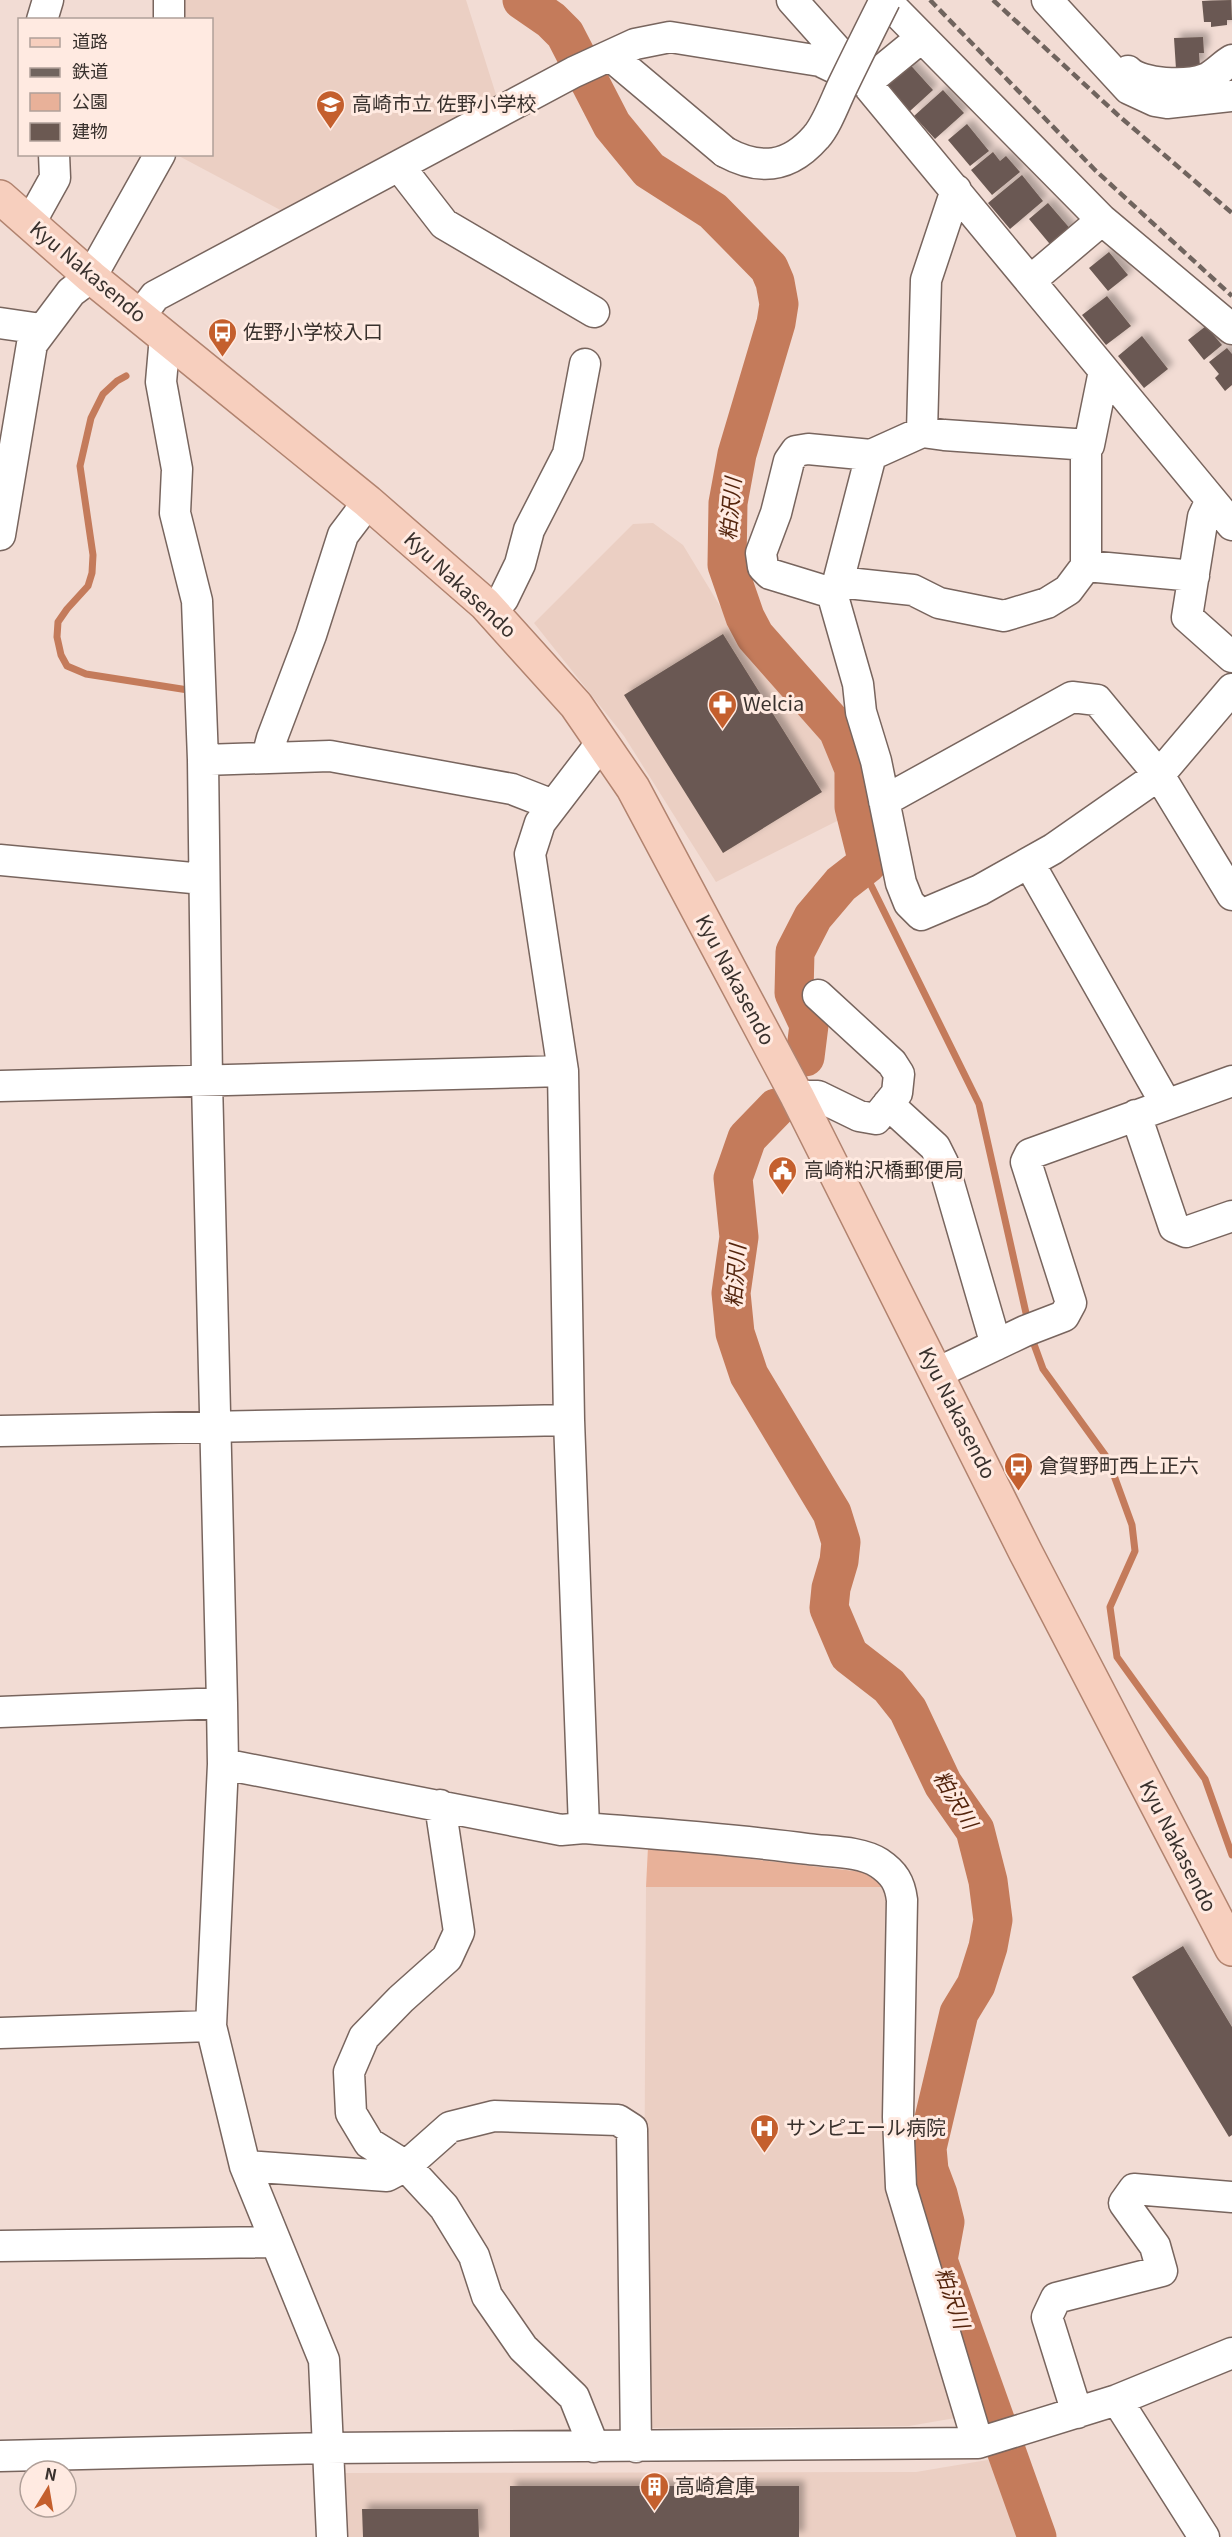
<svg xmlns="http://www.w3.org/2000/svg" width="1232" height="2537" viewBox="0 0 1232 2537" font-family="Georgia,'Noto Sans JP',serif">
<defs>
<filter id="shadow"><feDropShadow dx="5.5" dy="-5.5" stdDeviation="3" flood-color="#0004"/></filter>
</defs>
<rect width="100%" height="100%" fill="#f2dcd4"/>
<!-- built -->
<path fill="#ebcfc3" d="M174,0H466L499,104L286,213L177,155L212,154V20H174Z
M653,523L683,545L734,629L825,734L842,770L847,816L716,882L624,736L534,623L633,524Z
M646,1887H885L889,1892L886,2061L882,2104L890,2202L961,2417L909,2426L643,2428Z
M999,2458L1024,2537H348L345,2473L916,2472Z"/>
<!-- green -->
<path fill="#e8b199" d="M648,1847L863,1872L885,1887H646Z"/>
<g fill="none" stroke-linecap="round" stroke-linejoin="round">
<!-- stream -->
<path stroke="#c47b5b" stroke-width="7" d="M126,376L117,381L103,394L91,418L80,466L93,555L92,573L88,586L67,609L58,622L57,637L61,655L67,666L86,674L188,690V696
M863,869L979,1104L1028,1322
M1031,1336L1043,1369L1108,1459L1132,1525L1135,1551L1110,1607L1117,1657L1205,1779L1232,1855"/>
<!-- river -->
<path stroke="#c47b5b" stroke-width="39" d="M522,0L551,20L565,34L612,125L649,170L713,211L769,268L775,282L779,304L776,323L737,454L728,503L727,565L745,617L755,636L838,730L854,769V807L868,863L841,884L813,917L795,952L794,993L809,1025L805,1057
M776,1108L747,1138L733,1178L739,1237L731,1293L735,1333L749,1375L832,1513L841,1542L839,1561L831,1588L829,1608L849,1655L889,1686L908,1710L943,1784L975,1830L988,1881L993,1920L988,1947L976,1985L959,2013L927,2148L929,2170L938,2194L945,2222L938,2260L1037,2537"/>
</g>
<!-- building -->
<path fill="#6b5952" filter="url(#shadow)" d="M1231,0L1232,20H1227V25L1211,27V22H1204L1202,1Z
M1203,37L1204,53H1199L1200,67L1176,69L1174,38Z
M905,59L933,90L910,111L888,86L892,82L887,76Z
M943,90L964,113L935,139L914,116Z
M967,124L989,151L970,166L948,140Z
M993,152L1000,161L1006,156L1020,172L992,195L971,170Z
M1022,175L1043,201L1010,229L988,203Z
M1048,203L1073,232L1054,249L1029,219Z
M1109,252L1128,275L1108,291L1089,268Z
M1107,296L1131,326L1106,345L1082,315Z
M1206,326L1222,345L1204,360L1188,340Z
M1142,336L1168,369L1144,388L1118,356Z
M1227,348L1232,354V385L1225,391L1215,378L1219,374L1209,362Z
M723,634L822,792L723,853L624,695Z
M1183,1946L1232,2027V2135L1229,2137L1132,1977Z
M510,2486H799V2537H510Z
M362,2509H478L479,2537H363Z"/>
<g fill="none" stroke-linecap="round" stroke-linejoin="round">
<defs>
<path id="minor" d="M792,0L866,83L1232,525
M885,0L1102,220L1232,329
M1047,0L1129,89L1155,101L1167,103L1232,96
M42,20L48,0
M169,20V0
M612,57L725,152
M1128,71C1142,85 1187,86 1205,79C1215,75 1223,65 1232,60
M399,166L444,224L594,312
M30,223L55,178L54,154
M1030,281L1102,220
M140,316L155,296L574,72L635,44L670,37L820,61L866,83L921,38
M0,323L41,329
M165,336L161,382L177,469L175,513L197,601L203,760L207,1081L222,1703L223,1764L211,2026L245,2166L324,2360L332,2537
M922,432L926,280L956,190
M871,455L838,582L832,593L770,574L763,567L761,553L776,513L789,461L796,451L808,449L871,455L922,432L944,435L1089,445L1104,371
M1211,500L1203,517L1187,617L1232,657
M0,535L32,344L71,292L91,277L160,154
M1086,566L1194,576
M838,582L913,590L939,603L1004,616L1047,603L1068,590L1086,566V446
M832,593L858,684L861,712L876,761L901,883L909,903L921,915L980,890L1053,849L1159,775L1232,689
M490,609L503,599L520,564L529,530L568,454L585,364
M267,757L272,738L311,635L343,535L368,502
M203,760L330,756L512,789L553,805
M884,801L1072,697L1097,700L1159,775L1232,895
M0,860L203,879
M1029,863L1166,1104
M0,1086L563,1071
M797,1096H818L859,1116L876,1119L897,1093L899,1074L892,1063L818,995
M888,1104L935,1147L943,1163L996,1345
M1136,1115L1174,1227L1186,1232L1232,1216
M937,1373L1025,1331L1064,1316L1071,1303L1026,1162L1030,1154L1232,1081
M0,1431L569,1420
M0,1712L222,1703
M223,1764L561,1830L584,1828C659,1834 733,1839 808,1849C830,1852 860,1851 879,1863C894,1873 900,1883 902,1900L898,2117L901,2187L978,2443
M440,1805L459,1932L447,1958L401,1999L364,2037L349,2072L351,2113L369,2143L406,2166L444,2207L474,2256L487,2296L523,2348L574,2397L594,2447
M584,1828L569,1420L563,1071L530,854L540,823L602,742
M0,2033L211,2026
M245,2166L387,2176L406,2166L450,2127L494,2116L618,2120L632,2129L636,2447
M0,2246L276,2242
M1117,2400L1204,2537
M1077,2413L1047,2317L1056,2298L1162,2271L1155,2246L1124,2203L1134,2189L1232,2197
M0,2456L328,2448L978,2443L1117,2400L1232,2353"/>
<path id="major" d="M0,197L91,277L368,502L485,604L576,705L633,788L797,1096L1026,1553L1232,1949"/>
</defs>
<!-- minor casing -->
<use href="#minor" stroke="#78655e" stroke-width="33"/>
<!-- major casing -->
<use href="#major" stroke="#b1836f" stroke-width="36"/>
<!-- minor -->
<use href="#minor" stroke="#fff" stroke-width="30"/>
<!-- major -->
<use href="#major" stroke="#f7cfbe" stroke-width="33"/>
<!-- rail -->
<path stroke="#70645e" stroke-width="4.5" stroke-dasharray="9 4.5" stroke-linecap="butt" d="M930,0L1095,170L1232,296
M993,0L1119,116L1232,213"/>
<defs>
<path id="minor-bridge" d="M725,152C760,171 789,168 816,137C827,125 836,99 844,83C857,56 871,28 885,0"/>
</defs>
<!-- minor-bridge casing -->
<use href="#minor-bridge" stroke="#78655e" stroke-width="33" stroke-linecap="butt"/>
<!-- minor-bridge -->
<use href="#minor-bridge" stroke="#fff" stroke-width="30"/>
</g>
<!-- icons -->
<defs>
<symbol id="school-pin" viewBox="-11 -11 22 30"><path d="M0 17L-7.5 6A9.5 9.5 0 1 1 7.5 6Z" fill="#c45f2d" stroke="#ffeae1"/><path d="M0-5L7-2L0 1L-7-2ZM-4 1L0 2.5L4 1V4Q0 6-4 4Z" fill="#fff"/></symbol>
<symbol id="bus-pin" viewBox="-11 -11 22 30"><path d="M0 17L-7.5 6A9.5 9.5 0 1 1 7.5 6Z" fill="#c45f2d" stroke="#ffeae1"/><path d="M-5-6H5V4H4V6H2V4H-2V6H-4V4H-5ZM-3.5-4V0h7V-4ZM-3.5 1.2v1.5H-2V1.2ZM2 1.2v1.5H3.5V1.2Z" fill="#fff"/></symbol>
<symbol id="pharmacy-pin" viewBox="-11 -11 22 30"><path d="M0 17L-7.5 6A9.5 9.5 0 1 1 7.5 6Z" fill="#c45f2d" stroke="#ffeae1"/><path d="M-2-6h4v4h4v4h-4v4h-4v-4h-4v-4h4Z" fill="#fff"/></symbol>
<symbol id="civic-pin" viewBox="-11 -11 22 30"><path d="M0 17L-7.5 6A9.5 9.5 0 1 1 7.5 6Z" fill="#c45f2d" stroke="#ffeae1"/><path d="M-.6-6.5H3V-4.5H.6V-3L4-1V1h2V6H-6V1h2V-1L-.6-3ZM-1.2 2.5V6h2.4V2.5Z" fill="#fff"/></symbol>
<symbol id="hospital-pin" viewBox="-11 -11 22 30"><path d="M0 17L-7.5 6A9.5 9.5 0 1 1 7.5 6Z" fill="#c45f2d" stroke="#ffeae1"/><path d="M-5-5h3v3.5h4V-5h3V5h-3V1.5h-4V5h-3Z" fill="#fff"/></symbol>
<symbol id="building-pin" viewBox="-11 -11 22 30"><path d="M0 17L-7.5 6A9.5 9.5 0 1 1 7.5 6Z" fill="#c45f2d" stroke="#ffeae1"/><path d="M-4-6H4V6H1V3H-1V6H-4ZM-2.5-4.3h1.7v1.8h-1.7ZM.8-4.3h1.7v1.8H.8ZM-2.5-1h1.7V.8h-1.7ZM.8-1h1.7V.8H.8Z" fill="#fff"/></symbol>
</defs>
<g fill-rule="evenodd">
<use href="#school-pin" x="314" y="88" width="33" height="45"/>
<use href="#bus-pin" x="206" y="316" width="33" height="45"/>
<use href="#pharmacy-pin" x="706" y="688" width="33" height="45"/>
<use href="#civic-pin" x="766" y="1154" width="33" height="45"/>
<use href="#bus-pin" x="1002" y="1450" width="33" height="45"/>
<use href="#hospital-pin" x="748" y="2112" width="33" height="45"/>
<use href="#building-pin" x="638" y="2470" width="33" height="45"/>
</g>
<g text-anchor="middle" stroke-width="6" stroke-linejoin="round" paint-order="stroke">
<!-- poi labels -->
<g font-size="20" fill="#39312d" stroke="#ffeae1" text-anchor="start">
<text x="352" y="111">高崎市立 佐野小学校</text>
<text x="243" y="339">佐野小学校入口</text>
<text x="743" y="711">Welcia</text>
<text x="804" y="1177">高崎粕沢橋郵便局</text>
<text x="1039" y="1473">倉賀野町西上正六</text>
<text x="786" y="2135">サンピエール病院</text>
<text x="675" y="2493">高崎倉庫</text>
</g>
<!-- street labels -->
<g font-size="20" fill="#39312d" stroke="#ffeae1">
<text transform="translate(88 272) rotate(40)" y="7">Kyu Nakasendo</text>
<text transform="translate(460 585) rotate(43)" y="7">Kyu Nakasendo</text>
<text transform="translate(735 980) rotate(62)" y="7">Kyu Nakasendo</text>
<text transform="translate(957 1413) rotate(63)" y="7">Kyu Nakasendo</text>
<text transform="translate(1178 1846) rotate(63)" y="7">Kyu Nakasendo</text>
</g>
<!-- water labels -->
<g font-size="21" font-style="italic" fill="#54240c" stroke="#ffeae1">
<text transform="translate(731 509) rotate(-85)" y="7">粕沢川</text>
<text transform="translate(736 1276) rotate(-86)" y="7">粕沢川</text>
<text transform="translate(955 1800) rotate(59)" y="7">粕沢川</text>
<text transform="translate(952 2298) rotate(71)" y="7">粕沢川</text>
</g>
</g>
<!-- legend -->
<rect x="18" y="18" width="195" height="138" fill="#ffeae1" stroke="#b0a099" stroke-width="1.5"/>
<rect x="30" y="38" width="30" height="9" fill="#f7cfbe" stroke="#b0a099" stroke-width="1.5"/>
<text x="72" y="48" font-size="18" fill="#39312d">道路</text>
<rect x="30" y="68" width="30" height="9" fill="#70645e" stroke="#b0a099" stroke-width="1.5"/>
<text x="72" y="78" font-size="18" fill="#39312d">鉄道</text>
<rect x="30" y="93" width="30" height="18" fill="#e8b199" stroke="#b0a099" stroke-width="1.5"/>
<text x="72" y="108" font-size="18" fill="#39312d">公園</text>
<rect x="30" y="123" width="30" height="18" fill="#6b5952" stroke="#b0a099" stroke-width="1.5"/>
<text x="72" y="138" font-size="18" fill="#39312d">建物</text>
<!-- north arrow -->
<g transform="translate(48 2489) rotate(11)"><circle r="28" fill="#ffeae1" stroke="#b0a099" stroke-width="1.5"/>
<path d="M0-4.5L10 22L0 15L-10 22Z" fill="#c45f2d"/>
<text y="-9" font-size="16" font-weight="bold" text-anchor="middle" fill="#39312d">N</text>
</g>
</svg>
